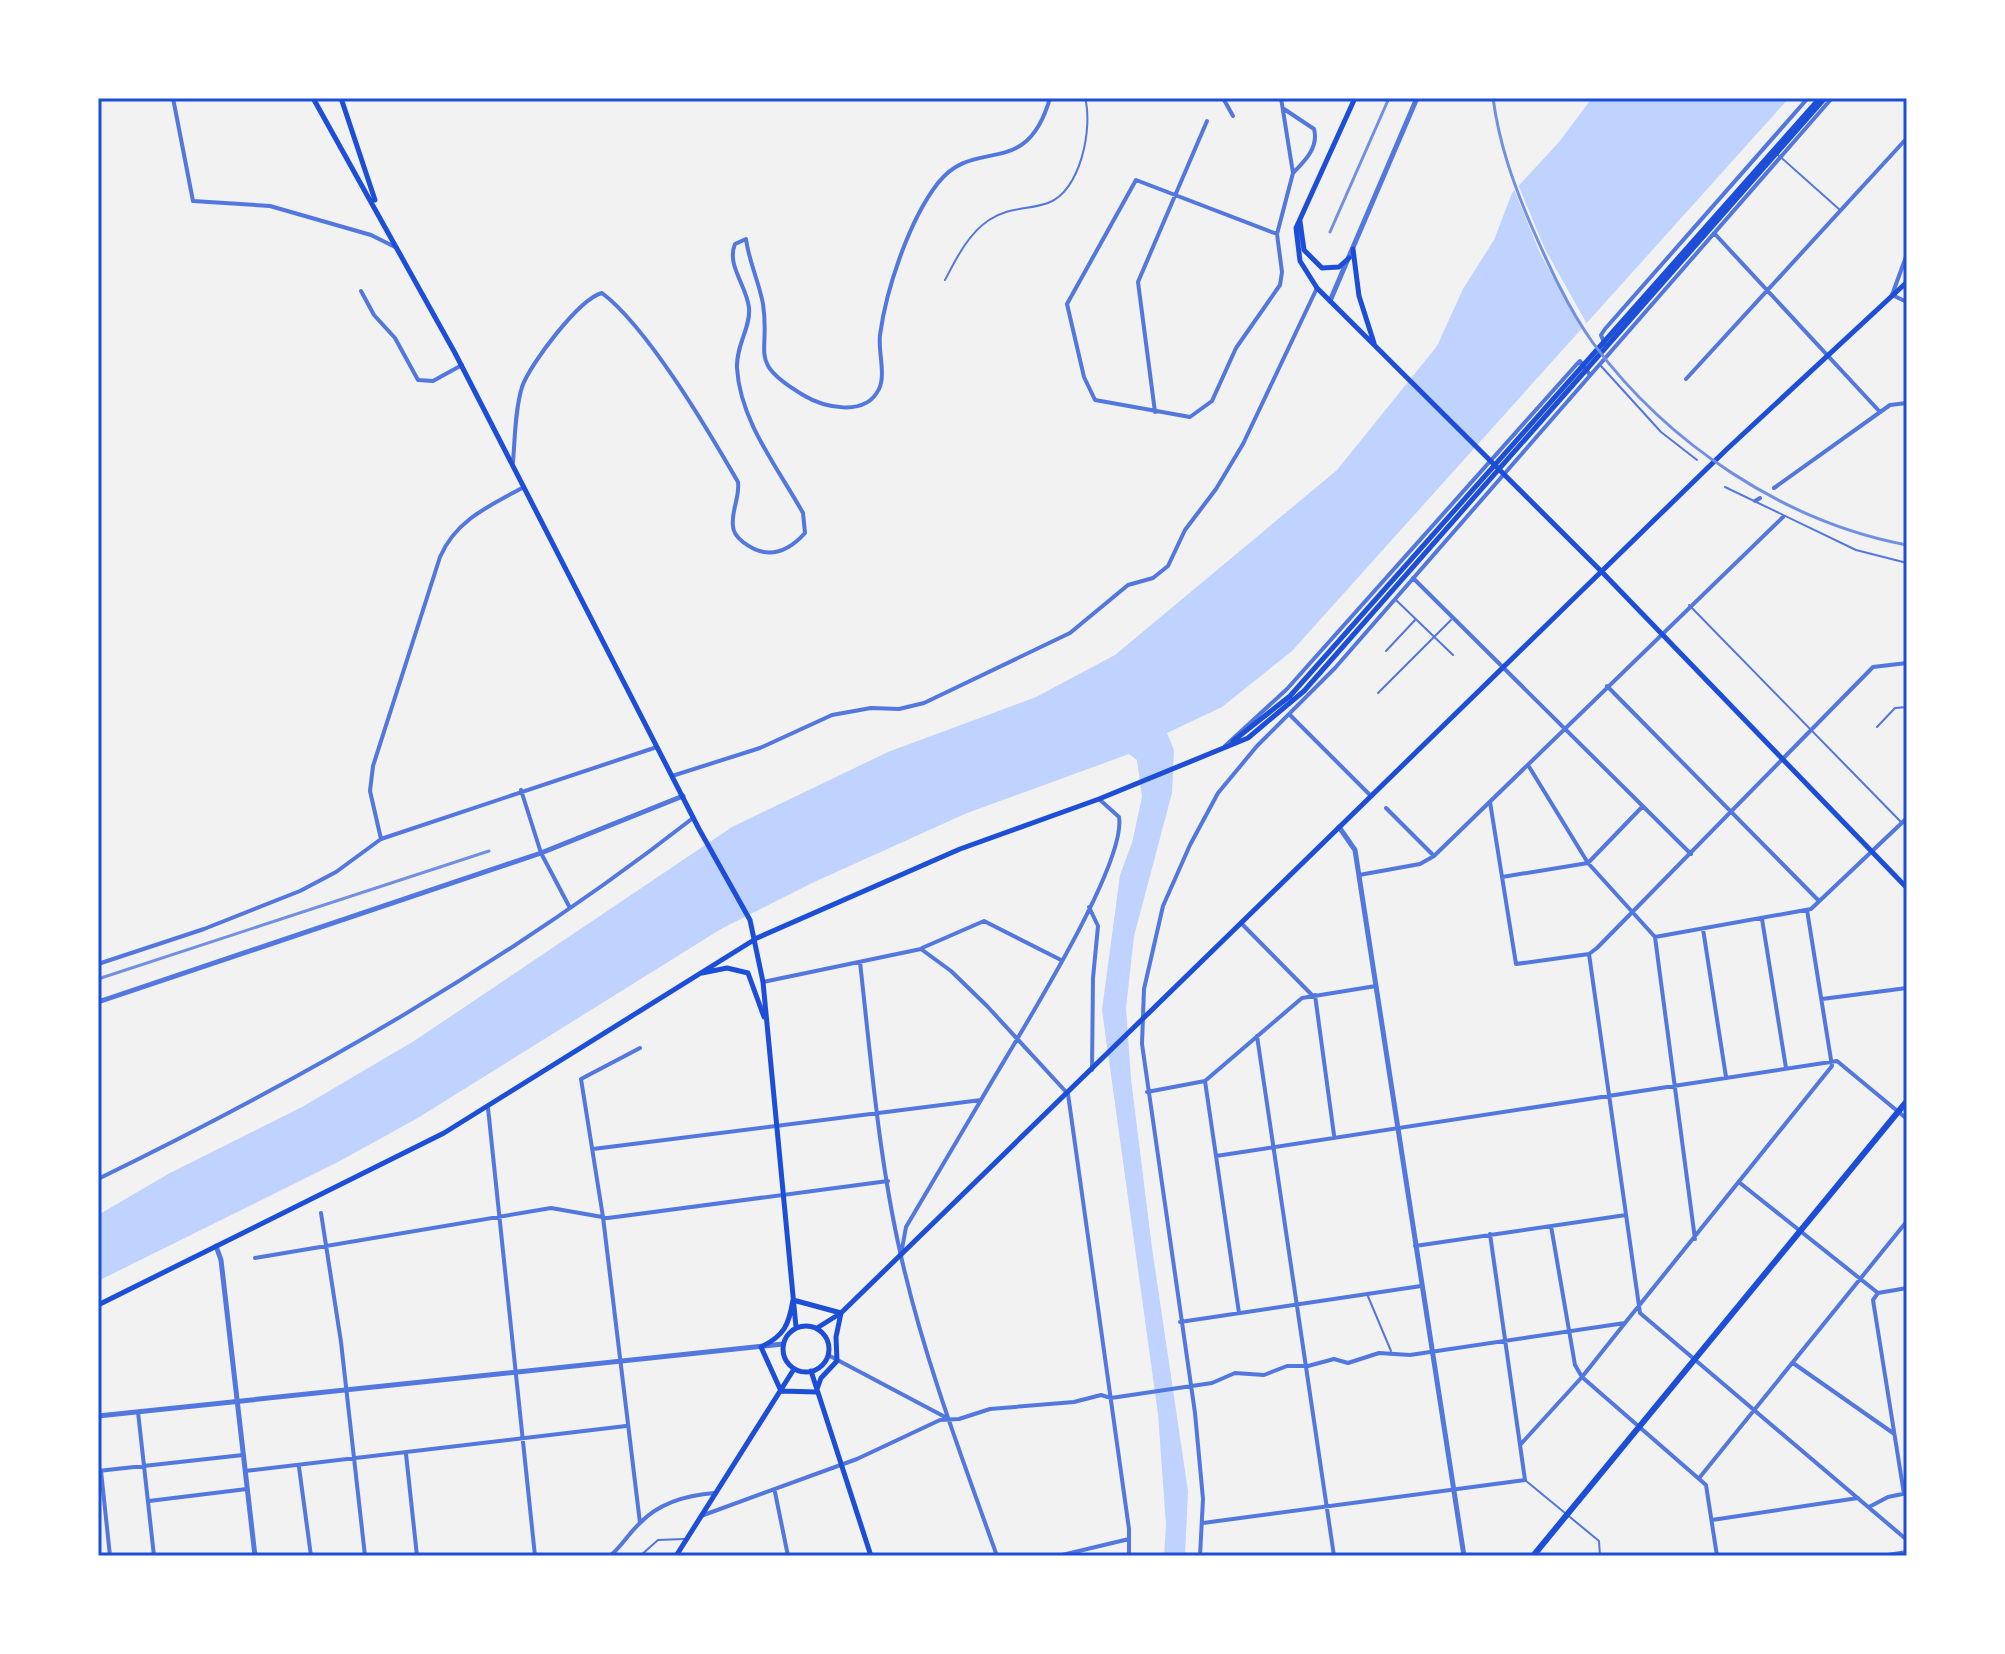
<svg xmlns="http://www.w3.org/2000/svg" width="2005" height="1654" viewBox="0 0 2005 1654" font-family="Jost,sans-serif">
<rect width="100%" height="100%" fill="#f2f2f2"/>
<!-- water -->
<path fill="#bfd3fe" d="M1592,98H1789L1292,651L1222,707L1167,733L1174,750L1172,793L1134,936L1126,1008L1131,1079L1152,1248L1188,1491L1185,1556H1164L1166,1525L1158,1414L1102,1010L1120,875L1132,843L1142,797L1137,760L1129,754L967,813L812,883L721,929L416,1119L338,1162L98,1281V1215L170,1173L302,1107L414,1041L732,827L888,752L1036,697L1115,655L1337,470L1437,346L1463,289L1494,240L1512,193L1559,142Z"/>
<!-- pier -->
<path fill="#f2f2f2" d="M1517,182L1545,249L1588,326L1583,332L1540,253L1513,187Z"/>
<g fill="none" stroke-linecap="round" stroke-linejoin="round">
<!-- service -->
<path stroke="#5277de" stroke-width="2" d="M1776,153L1840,210
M945,280C956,259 968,234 989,220C1008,207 1028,210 1048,203C1081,191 1093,127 1085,98
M1601,366L1661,432L1697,460
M1725,487L1856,550L1907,563
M1396,600L1453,655
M1689,605L1901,822
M1386,651L1416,619
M1378,693L1451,620
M1877,727L1895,708L1907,707
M1367,1294L1391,1351
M1525,1480L1599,1541L1600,1556
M640,1556L658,1540L684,1539"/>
<!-- minor -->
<path stroke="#5277de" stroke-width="4" d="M173,98L193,201L270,206L371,235L397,248
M1223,98L1233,116
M1284,109L1314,129C1319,147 1305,161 1293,173
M1714,233L1880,412
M1277,234L1136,180L1067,304L1084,377L1095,400L1190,417L1212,401L1236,348L1280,285L1282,272L1277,234L1293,173L1281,98
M1907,254L1892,295L1907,302
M361,291L374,315L395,338L418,380L433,381L462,365
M1605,345L1601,335L1605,329L1808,98
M1686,379L1907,138
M1155,412L1138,282L1207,121
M513,462C515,438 515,410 522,387C530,364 579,299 602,293C648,328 708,430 738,482C740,497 731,511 733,526C733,533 738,538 743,542C766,560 787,553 805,533L803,513C778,468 740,421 737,368C736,345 751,327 749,308C747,286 726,265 735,244L746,239C749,262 759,282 763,304C771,355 746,361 803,395C823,407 865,418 879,389C886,374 878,352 880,335C886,290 909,220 938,183C975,135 1026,182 1050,98
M1774,488L1890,405L1907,403
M1755,501L1760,498
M1413,578L1691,854
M1607,686L1819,901
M1290,715L1371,796
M1225,746L1287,689L1576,365L1580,361L1590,375
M1528,765L1588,863L1655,937L1695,1239
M672,776L760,748L832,715L871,708L899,709L924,703L1070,633L1128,585L1153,578L1168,566L1185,530L1216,489L1243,444L1317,288
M521,790L541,853L570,908
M1490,802L1516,964L1589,954L1597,948L1873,667L1907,663
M1386,808L1434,856
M381,839L370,791L373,766L440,557C456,520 489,506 524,487
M1359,875L1420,864L1434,856L1783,517
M1502,877L1588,863L1642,807
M1089,907L1098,926L1093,978L1092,1070
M1762,919L1786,1068
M1241,923L1312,995
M1703,929L1726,1077
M1655,937L1811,909L1907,818
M922,948L984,921L1061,960
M1589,954L1640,1313L1907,1540
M860,962C871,1060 879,1160 901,1256C924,1358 962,1458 997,1556
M98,964L204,929L300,891L336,872L381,839L657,747
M763,982L921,949L951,971L987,1006L1068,1094L1129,1529V1556
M1315,995L1334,1135
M1822,999L1907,988
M1257,1036L1334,1556
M1205,1081L1239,1313
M1147,1092L1205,1081L1302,998L1376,986
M488,1108L535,1556
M593,1149L981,1100C1011,1047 1127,867 1119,817L1099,799
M1216,1156L1837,1061L1907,1119
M98,1179C307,1077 510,961 693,818
M1740,1183L1878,1293
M321,1213L341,1342L365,1556
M1551,1226L1575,1365L1582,1377L1706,1485L1717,1556
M1415,1246L1626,1215
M902,1249L906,1227L981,1100
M255,1258L551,1208L608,1218L888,1181
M1878,1293L1873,1300L1904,1494
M1878,1293L1907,1288
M1180,1322L1421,1286
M828,1355L947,1418
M1793,1363L1893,1433
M138,1412L154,1556
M1520,1445L1582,1377L1625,1323
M406,1454L417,1556
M299,1467L311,1556
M98,1471L243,1455
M101,1471L110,1556
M245,1471L626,1426
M1700,1477L1907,1221
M775,1492L788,1556
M149,1501L247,1489
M1869,1507L1888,1497L1907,1493
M701,1516L857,1459L940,1420L959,1419L990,1409L1074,1402L1101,1395L1111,1398L1212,1383L1235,1373L1264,1375L1287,1366H1308L1334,1359L1348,1363L1379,1353L1410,1355L1625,1323L1832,1066L1807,910
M1712,1520L1858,1498
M640,1523L603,1217L581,1079L640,1048
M1203,1523L1525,1480L1490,1234
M610,1556C622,1546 629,1533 640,1523C660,1502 687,1495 715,1493
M1058,1556L1129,1539
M1200,1556L1203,1499L1195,1413L1142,1044L1144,989L1163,906L1190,845L1218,793L1257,746L1335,668L1832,98
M1881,1556L1907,1552"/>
<!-- tertiary -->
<path stroke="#5277de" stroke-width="5" d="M1330,301L1417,98
M1339,827L1355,850L1464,1556
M98,1002L541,853L683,796
M216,1246L221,1260L255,1556
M98,1416L783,1344"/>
<!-- secondary -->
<path stroke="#1d4ed8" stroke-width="5" d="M313,98L455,353L699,829L750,920L763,982L796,1327
M341,98L375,200
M1355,98L1296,228L1300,261L1317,288L1602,572L1907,888
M1300,221L1304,250L1322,268L1339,267L1349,258
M1353,249L1359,296L1374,343
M1233,741L1290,696L1820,98
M702,973L727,968L748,973L764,1017
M793,1300L841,1313L836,1337L837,1361L821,1378L816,1392L781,1391L761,1347C784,1336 789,1325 793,1300Z
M98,1305L444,1133L757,938L960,849L1099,799L1248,738L1304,691L1825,98
M783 1349a23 23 0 1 1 46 0a23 23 0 1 1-46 0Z
M817,1328L841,1313L1726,450L1907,282
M811,1371L871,1556
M676,1556L794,1369"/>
<!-- primary -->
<path stroke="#1d4ed8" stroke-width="6" d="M1533,1556L1907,1101"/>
<!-- rail -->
<path stroke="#7290e2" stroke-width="3" d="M1493,98C1499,143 1513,183 1531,225C1548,264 1568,308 1593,343C1667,443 1784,522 1907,545
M1330,232L1389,98
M98,979L489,851"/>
</g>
<!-- border -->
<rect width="2005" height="1654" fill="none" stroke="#ffffff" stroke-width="200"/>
<rect x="100" y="100" width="1805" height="1454" fill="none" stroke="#1d4ed8" stroke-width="3"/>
</svg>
